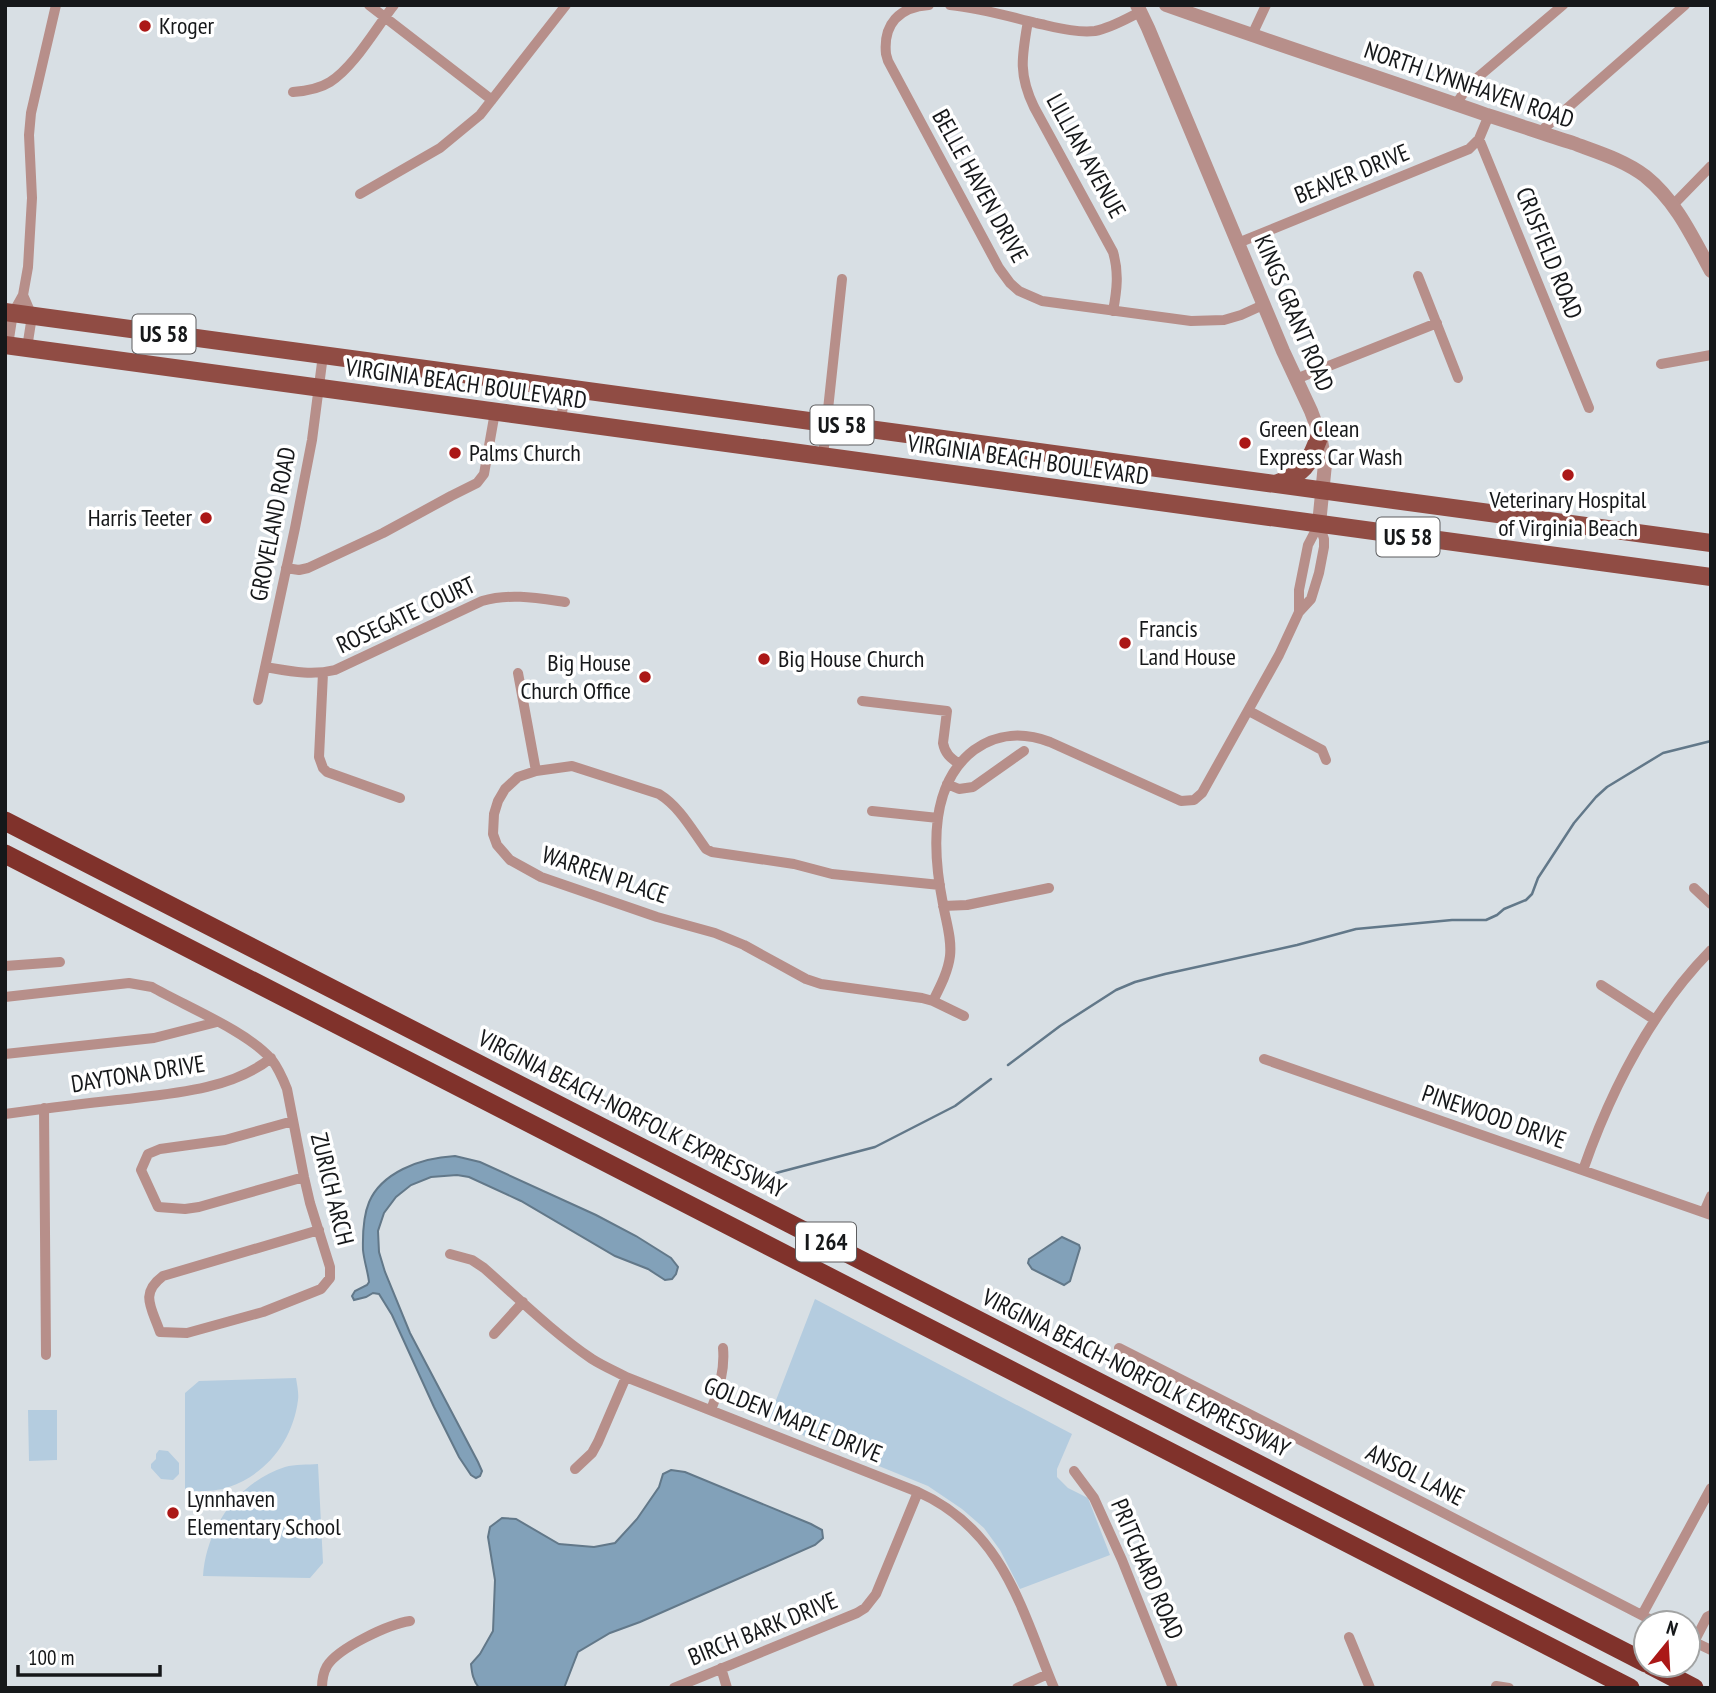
<svg xmlns="http://www.w3.org/2000/svg" width="1716" height="1693" viewBox="0 0 1716 1693" font-family="'PT Sans Narrow',sans-serif">
<rect width="100%" height="100%" fill="#d8dfe4"/>
<!-- green -->
<path fill="#b4ccdf" d="M815,1299L1072,1434L1057,1469V1477L1068,1488L1088,1498L1110,1555L1020,1589L1000,1550L984,1528L962,1509L928,1486L768,1421Z
M296,1378C297,1385 299,1393 298,1400C293,1440 267,1474 229,1487C216,1492 198,1491 185,1491V1393L199,1381Z
M28,1410H57V1460L29,1461Z
M159,1450L168,1451L179,1463V1474L173,1480L161,1479L151,1468V1464L156,1459V1454Z
M318,1464L323,1563L310,1578L203,1576C206,1528 238,1482 285,1467C295,1464 308,1465 318,1464Z"/>
<!-- water -->
<path fill="#82a1b9" stroke="#627889" stroke-width="2" d="M455,1156L480,1162L596,1215L636,1236L671,1258L678,1267L676,1274L672,1279L665,1280L648,1269L615,1256L521,1201L469,1177L457,1175L431,1177L411,1185L396,1197L384,1213L378,1231L379,1252L385,1272L410,1333L478,1462L482,1471L480,1476L476,1478L471,1475L459,1457L434,1407L392,1315L379,1294L373,1293L366,1297L354,1300L352,1296L355,1291L367,1285L369,1282C368,1272 364,1261 363,1250C362,1212 367,1187 403,1169C421,1160 436,1157 455,1156Z
M1062,1237L1079,1245L1080,1248L1070,1281L1064,1285L1032,1269L1028,1263L1029,1259Z
M671,1470L685,1472L811,1524L822,1530L823,1538L815,1545L640,1622L610,1633L578,1652L564,1688H479C473,1680 472,1674 471,1664L480,1654L493,1631L495,1580L488,1537L490,1527L502,1518L516,1519L559,1544L594,1547L615,1543L637,1519L659,1487L663,1474Z"/>
<g fill="none" stroke-linecap="round" stroke-linejoin="round">
<!-- stream -->
<path stroke="#627889" stroke-width="2.5" d="M1008,1065L1060,1026L1116,990L1135,982L1165,974L1297,945L1356,929L1452,920H1486L1497,915L1504,909L1526,900L1532,894L1538,878L1574,823L1596,797L1607,787L1663,753L1711,741
M776,1173L875,1147L955,1106L991,1079"/>
<!-- minor -->
<path stroke="#b78f8a" stroke-width="10" d="M369,5L492,100
M929,5C899,7 883,24 886,54L888,61L999,268L1010,283L1019,291L1042,301L1191,321L1224,320L1241,315L1263,305
M950,5C980,8 1007,16 1036,23C1055,27 1075,33 1095,31C1111,28 1126,19 1140,12
M1028,21C1022,56 1018,74 1034,107L1113,252C1119,272 1117,290 1113,311
M1252,35L1266,5
M293,92C306,91 319,89 330,82C354,67 376,28 394,5
M1456,104L1467,88L1477,78L1563,5
M1540,132L1685,5
M1479,139L1589,408
M360,194L440,148L480,115L566,5
M1673,205L1711,166
M1238,243L1469,149L1479,139L1489,115
M1418,276L1458,378
M23,295L32,316L27,348
M8,345L13,313L23,295L28,267L32,198L29,135L31,113L56,5
M1661,364L1711,355
M1296,379L1437,323
M561,422L565,388
M823,456L842,279
M286,568L299,570L308,568L383,533L451,496L477,483L484,474L495,412
M1299,612V590L1308,545L1319,524
M265,667C289,671 311,676 335,670L482,601C510,593 537,598 565,602
M323,673L319,757L323,768L327,772L400,798
M518,673L536,771
M258,700L295,528L312,440L323,355
M862,701L947,711L943,743C945,754 951,758 959,764
M1249,711L1322,750L1326,760
M947,784L959,789L973,787L1024,751
M872,811L938,818
M940,885L832,874L794,864L712,852L706,849C692,830 680,807 659,794L572,766L536,771L518,777L505,789L498,801L494,814L493,834L497,845L510,860L541,877L657,917L715,933L744,945L806,979L821,984L922,998L933,1001L964,1016
M1694,888L1711,904
M943,906L967,905L1049,888
M5,966L60,962
M1601,985L1655,1020
M5,997L129,983L152,987C185,1006 249,1032 272,1060C279,1069 283,1079 287,1089L304,1177L310,1203L330,1267V1278L321,1289L263,1312L187,1333L160,1332C152,1308 139,1294 163,1276L319,1230
M933,1001C940,987 948,972 950,956C952,938 946,922 943,904C933,854 928,785 974,750C997,733 1024,732 1050,742L1181,801L1194,800L1202,793L1279,655L1299,612L1311,599L1319,573L1324,547V539L1319,524
M5,1054L154,1038L217,1022
M1264,1059L1711,1215
M44,1108L46,1355
M5,1114C42,1109 80,1104 117,1100C167,1094 230,1091 271,1058
M293,1121L225,1140L160,1149L148,1154L141,1170L158,1207L185,1209L199,1207L304,1177
M1583,1170C1611,1090 1651,1011 1711,950
M1704,1212L1711,1196
M450,1254L472,1260L484,1268C518,1298 555,1334 592,1359C603,1366 615,1371 626,1377L918,1492C1003,1530 1021,1608 1054,1688
M494,1334L523,1302
M1119,1348L1434,1508L1657,1623
M711,1410C719,1389 725,1370 723,1348
M575,1469L592,1453L598,1442L626,1377
M1074,1471L1094,1498L1122,1560L1173,1688
M1642,1615L1711,1488
M1349,1637L1370,1688
M1688,1639L1711,1650
M1694,1642L1707,1617L1711,1615
M721,1668L727,1688
M1496,1686L1509,1688
M322,1688C322,1680 323,1673 327,1666C338,1648 389,1624 410,1621
M674,1688L857,1613L865,1608L876,1594L918,1492
M1017,1688L1048,1674"/>
<!-- tertiary -->
<path stroke="#b78f8a" stroke-width="14" d="M1137,5L1148,28L1283,351L1311,411L1320,435L1325,464L1319,524
M1166,5C1273,43 1380,78 1487,115C1516,124 1544,134 1573,143C1597,152 1624,160 1645,176C1676,201 1692,236 1711,271"/>
<!-- primary -->
<path stroke="#904c44" stroke-width="18" d="M5,312L1711,543
M5,345L1711,577
M1276,484C1307,472 1308,465 1320,435"/>
<!-- motorway -->
<path stroke="#80322b" stroke-width="19" d="M5,821L1646,1663
M5,854L1630,1688
M1650,1665L1694,1688"/>
</g>
<!-- markers -->
<g fill="#ab1817" stroke="#fff" stroke-width="2.5">
<circle cx="145" cy="26" r="7"/>
<circle cx="1245" cy="443" r="7"/>
<circle cx="455" cy="453" r="7"/>
<circle cx="1568" cy="475" r="7"/>
<circle cx="206" cy="518" r="7"/>
<circle cx="1125" cy="643" r="7"/>
<circle cx="764" cy="659" r="7"/>
<circle cx="645" cy="677" r="7"/>
<circle cx="173" cy="1513" r="7"/>
</g>
<g text-anchor="middle" stroke-width="7" stroke-linejoin="round" paint-order="stroke">
<!-- shield labels -->
<g fill="#fff" stroke="#5c5d5f" stroke-width="2">
<rect x="132.5" y="314.5" width="63" height="39" rx="5"/>
<rect x="810.5" y="405.5" width="63" height="39" rx="5"/>
<rect x="1376.5" y="517.5" width="63" height="39" rx="5"/>
<rect x="796" y="1222.5" width="60" height="39" rx="5"/>
</g>
<g font-size="23" font-weight="bold" fill="#16181a">
<text x="164" y="342">US 58</text>
<text x="842" y="433">US 58</text>
<text x="1408" y="545">US 58</text>
<text x="826" y="1250">I 264</text>
</g>
<!-- poi labels -->
<g font-size="24" fill="#16181a" stroke="#fff" text-anchor="start">
<text x="159" y="34">Kroger</text>
<text x="1259" y="437">Green Clean<tspan x="1259" dy="28">Express Car Wash</tspan></text>
<text x="469" y="461">Palms Church</text>
<text x="1568" y="508" text-anchor="middle">Veterinary Hospital<tspan x="1568" dy="28">of Virginia Beach</tspan></text>
<text x="192" y="526" text-anchor="end">Harris Teeter</text>
<text x="1139" y="637">Francis<tspan x="1139" dy="28">Land House</tspan></text>
<text x="778" y="667">Big House Church</text>
<text x="631" y="671" text-anchor="end">Big House<tspan x="631" dy="28">Church Office</tspan></text>
<text x="187" y="1507">Lynnhaven<tspan x="187" dy="28">Elementary School</tspan></text>
</g>
<!-- street labels -->
<g font-size="24" fill="#16181a" stroke="#fff">
<text transform="translate(1469 85) rotate(19)" y="8">NORTH LYNNHAVEN ROAD</text>
<text transform="translate(1086 156) rotate(61)" y="8">LILLIAN AVENUE</text>
<text transform="translate(1352 174) rotate(-22)" y="8">BEAVER DRIVE</text>
<text transform="translate(980 186) rotate(61)" y="8">BELLE HAVEN DRIVE</text>
<text transform="translate(1549 253) rotate(68)" y="8">CRISFIELD ROAD</text>
<text transform="translate(1294 313) rotate(67)" y="8">KINGS GRANT ROAD</text>
<text transform="translate(466 384) rotate(8)" y="8">VIRGINIA BEACH BOULEVARD</text>
<text transform="translate(1028 460) rotate(8)" y="8">VIRGINIA BEACH BOULEVARD</text>
<text transform="translate(273 524) rotate(-79)" y="8">GROVELAND ROAD</text>
<text transform="translate(406 615) rotate(-25)" y="8">ROSEGATE COURT</text>
<text transform="translate(605 875) rotate(19)" y="8">WARREN PLACE</text>
<text transform="translate(138 1074) rotate(-9)" y="8">DAYTONA DRIVE</text>
<text transform="translate(632 1114) rotate(27)" y="8">VIRGINIA BEACH-NORFOLK EXPRESSWAY</text>
<text transform="translate(1494 1117) rotate(19)" y="8">PINEWOOD DRIVE</text>
<text transform="translate(332 1189) rotate(76)" y="8">ZURICH ARCH</text>
<text transform="translate(1136 1373) rotate(27)" y="8">VIRGINIA BEACH-NORFOLK EXPRESSWAY</text>
<text transform="translate(793 1420) rotate(22)" y="8">GOLDEN MAPLE DRIVE</text>
<text transform="translate(1415 1475) rotate(27)" y="8">ANSOL LANE</text>
<text transform="translate(1147 1569) rotate(67)" y="8">PRITCHARD ROAD</text>
<text transform="translate(763 1629) rotate(-22)" y="8">BIRCH BARK DRIVE</text>
</g>
</g>
<!-- border -->
<rect width="1716" height="1693" fill="none" stroke="#16181a" stroke-width="14"/>
<!-- north arrow -->
<g transform="translate(1667 1644) rotate(18)"><circle r="33" fill="#ffffff" stroke="#a2a3a3" stroke-width="2"/>
<path d="M0-5L12 26L0 18L-12 26Z" fill="#ab1817"/>
<text y="-10" font-size="19" font-weight="bold" text-anchor="middle" fill="#16181a">N</text>
</g>
<!-- scale -->
<path d="M18 1665v10h142v-10" fill="none" stroke="#16181a" stroke-width="3.5"/>
<text x="28" y="1665" font-size="21" fill="#16181a" stroke="#ffffff" stroke-width="5" paint-order="stroke">100 m</text>
</svg>
